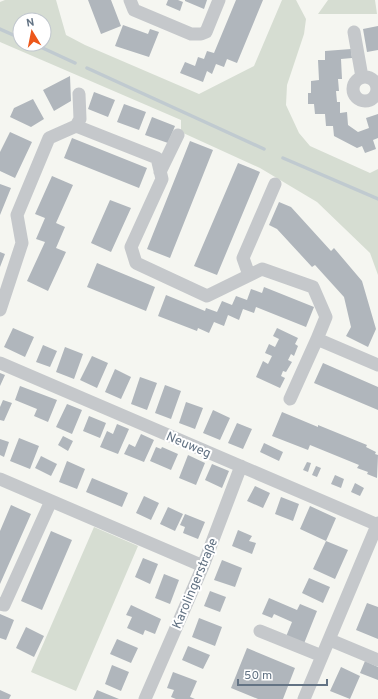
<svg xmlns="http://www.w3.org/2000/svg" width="378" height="699" viewBox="0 0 378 699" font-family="Overpass,sans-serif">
<rect width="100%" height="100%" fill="#f5f6f1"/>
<!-- green -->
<path fill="#d6ddd2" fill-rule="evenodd" d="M5,0H56L66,35L85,45L199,94L254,66L282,0H296L306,19L304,34L287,85L286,105L299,133L310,146L370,173L378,169V275L370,253L317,202L260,168L181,132V120L0,42V2ZM20,20H44V44H20Z
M328,0H375L377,14H318Z
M94,527L138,546L76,691L31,672Z"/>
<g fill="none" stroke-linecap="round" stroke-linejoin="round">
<!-- stream -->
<path stroke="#c0cad0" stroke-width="3.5" d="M0,29L20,38
M34,44L75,63
M87,68L264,149
M283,158L378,199"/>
</g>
<!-- building -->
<path fill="#b0b6bc" d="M88,0H111L121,26L101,34Z
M168,0H178L183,2L180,11L166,5Z
M185,0H207L204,9L185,1Z
M236,0H263L237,63L227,59L224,67L216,64L212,74L207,71L203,82L180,73L185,62L195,66L198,57L204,59L207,51L214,53Z
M123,25L148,34L150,29L159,32L149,57L115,46Z
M378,26V50L367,52L363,29Z
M351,49L352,58L341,59L342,79H338L339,91H336L337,102H340V113L347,112L348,125L358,132L369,128L366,118L378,114V138L373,140L376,149L365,153L362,146L357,148L334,136L333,126H326L325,114H315L314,104H308V93H311V81L319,80L318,60H325V51Z
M70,76L71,101L54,111L43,90Z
M94,92L115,100L108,117L88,109Z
M33,99L44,119L31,127L10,117L14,108Z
M124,104L146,112L139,130L117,122Z
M152,117L175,126L168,143L145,135Z
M10,132L32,142L15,178L0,171V152Z
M72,138L147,168L139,188L64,158Z
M190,141L213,150L170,258L147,249Z
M238,163L260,172L217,275L194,266Z
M52,176L73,185L56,223L65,227L56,248L66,252L48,291L27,281L45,242L36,239L45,218L35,214Z
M0,184L11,188L0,215Z
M110,200L131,208L111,252L91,243Z
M279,202L291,207L331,251L334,248L362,281L376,329L368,347L346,336L351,327L344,297L315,265L312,267L277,229L269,225Z
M0,252L5,254L0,267Z
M97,263L155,287L146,311L87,287Z
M264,287L314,307L306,327L256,307L254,313L243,309L239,320L228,315L224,326L214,322L209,333L198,328L197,331L158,316L166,295L205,311L206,308L217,312L222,301L232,305L236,296L247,300L251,289L262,293Z
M13,328L34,337L25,357L4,347Z
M277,328L298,338L295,344L298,346L294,356L291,354L288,360L292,362L286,372L283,371L281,376L285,378L280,388L256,377L263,361L268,364L272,356L265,353L269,344L275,347L279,339L273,336Z
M43,345L57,351L50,367L36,362Z
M65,347L83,354L74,379L56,372Z
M92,356L108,363L97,388L80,380Z
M323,363L378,387V410L314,383Z
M115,369L131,377L121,399L105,392Z
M0,373L5,375L0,386Z
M140,377L157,383L147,410L131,404Z
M165,385L181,391L171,419L155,413Z
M20,386L57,400L48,422L34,416L37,409L15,400Z
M3,400L12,403L4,421L0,420V407Z
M186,402L203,408L195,429L179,423Z
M67,404L82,410L72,434L56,427Z
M213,410L230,418L220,440L203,433Z
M282,412L318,427V425L367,445L366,447L376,452L375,454L378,455L377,478L367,474L368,472L357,468L359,465L310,445L308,450L272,436Z
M89,416L106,423L100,438L83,431Z
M237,423L252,429L243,449L228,443Z
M117,424L129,429L118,454L100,447L107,431L113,434Z
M141,434L154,440L144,462L124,454L129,444L135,447Z
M63,436L73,441L68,451L58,445Z
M19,438L39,446L30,469L10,461Z
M0,439L9,442L4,457L0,455Z
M264,443L283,452L279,461L260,452Z
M156,447L161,449L162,447L178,454L171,470L150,461Z
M188,455L205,463L196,485L179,478Z
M41,456L57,464L51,476L35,468Z
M67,461L85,469L77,489L59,482Z
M307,462L311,463L308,472L303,470Z
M212,464L229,471L222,488L205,480Z
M316,466L321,468L317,477L312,475Z
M335,475L344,479L341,488L331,484Z
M92,478L128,493L122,507L86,492Z
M355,483L364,488L360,496L351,492Z
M255,486L270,493L263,508L247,501Z
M144,496L159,503L151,520L136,513Z
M281,497L299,504L293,521L275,514Z
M11,505L31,514L0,584V531Z
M310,506L336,518L326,541L300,529Z
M168,507L183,514L175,531L160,524Z
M185,514L205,522L198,539L183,533L185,527L180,525Z
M238,530L252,536L249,541L256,543L252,554L232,546Z
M51,531L72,540L42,610L21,601Z
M326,541L348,550L335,579L313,569Z
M143,558L158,564L150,584L135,577Z
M222,560L242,568L235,587L214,580Z
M164,574L179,580L170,604L155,598Z
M309,578L330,587L323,603L302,593Z
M210,591L226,597L220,612L204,606Z
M269,598L297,610L300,604L317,611L303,646L285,639L292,622L274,614L272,618L262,614Z
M367,603L378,607V639L356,630Z
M131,605L161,619L155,634L145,630L143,635L127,628L132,617L126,615Z
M0,614L14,620L6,640L0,638Z
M199,618L222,627L215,646L192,637Z
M26,627L44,636L34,657L16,648Z
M117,639L138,648L131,663L110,654Z
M188,646L210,655L203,669L182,660Z
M247,648L295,668L283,699H258L231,688Z
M365,661L378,667V680L360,673Z
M112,665L129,672L121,691L105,684Z
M341,667L360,676L350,699L330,691Z
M173,672L197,681L190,697L195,699H176L171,697L174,690L167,688Z
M0,690L11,695L9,699H0Z
M97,690L119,699H93Z"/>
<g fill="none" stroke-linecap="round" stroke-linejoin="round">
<!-- minor -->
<path stroke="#c5c8cb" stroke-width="13" d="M130,0L134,10L191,34H201L206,32L219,0
M354,32L362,77
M353 89a12 12 0 1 1 24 0a12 12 0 1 1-24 0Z
M76,126L80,119L79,94
M160,172L178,135
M249,275L243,258L275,184
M0,310L22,243L17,215L49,138L76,126L157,158L162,179L131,247L136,263L207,296L262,269L313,287L326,317L317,339L378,365
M0,363L378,525
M290,399L317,339
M0,479L203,566
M0,604L4,605L51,501
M260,631L322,656
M330,640L378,660
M145,699L203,566L241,466
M304,699L378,523"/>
</g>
<g text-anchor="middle" stroke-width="4" stroke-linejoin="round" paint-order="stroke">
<!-- street labels -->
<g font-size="13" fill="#637384" stroke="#fff">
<text transform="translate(189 444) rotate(23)" y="5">Neuweg</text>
<text transform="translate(194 583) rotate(-67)" y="5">Karolingerstraße</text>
</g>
</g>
<!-- north arrow -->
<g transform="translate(32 32) rotate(350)"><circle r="19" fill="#ffffff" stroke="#c1c7ce"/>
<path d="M0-3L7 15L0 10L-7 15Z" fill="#ed571a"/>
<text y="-6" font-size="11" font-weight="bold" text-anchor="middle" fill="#637384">N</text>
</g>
<!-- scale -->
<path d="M238 679v6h89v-6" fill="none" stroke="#637384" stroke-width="2"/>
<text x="244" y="679" font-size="12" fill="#637384" stroke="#ffffff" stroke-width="3" paint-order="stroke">50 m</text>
</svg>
